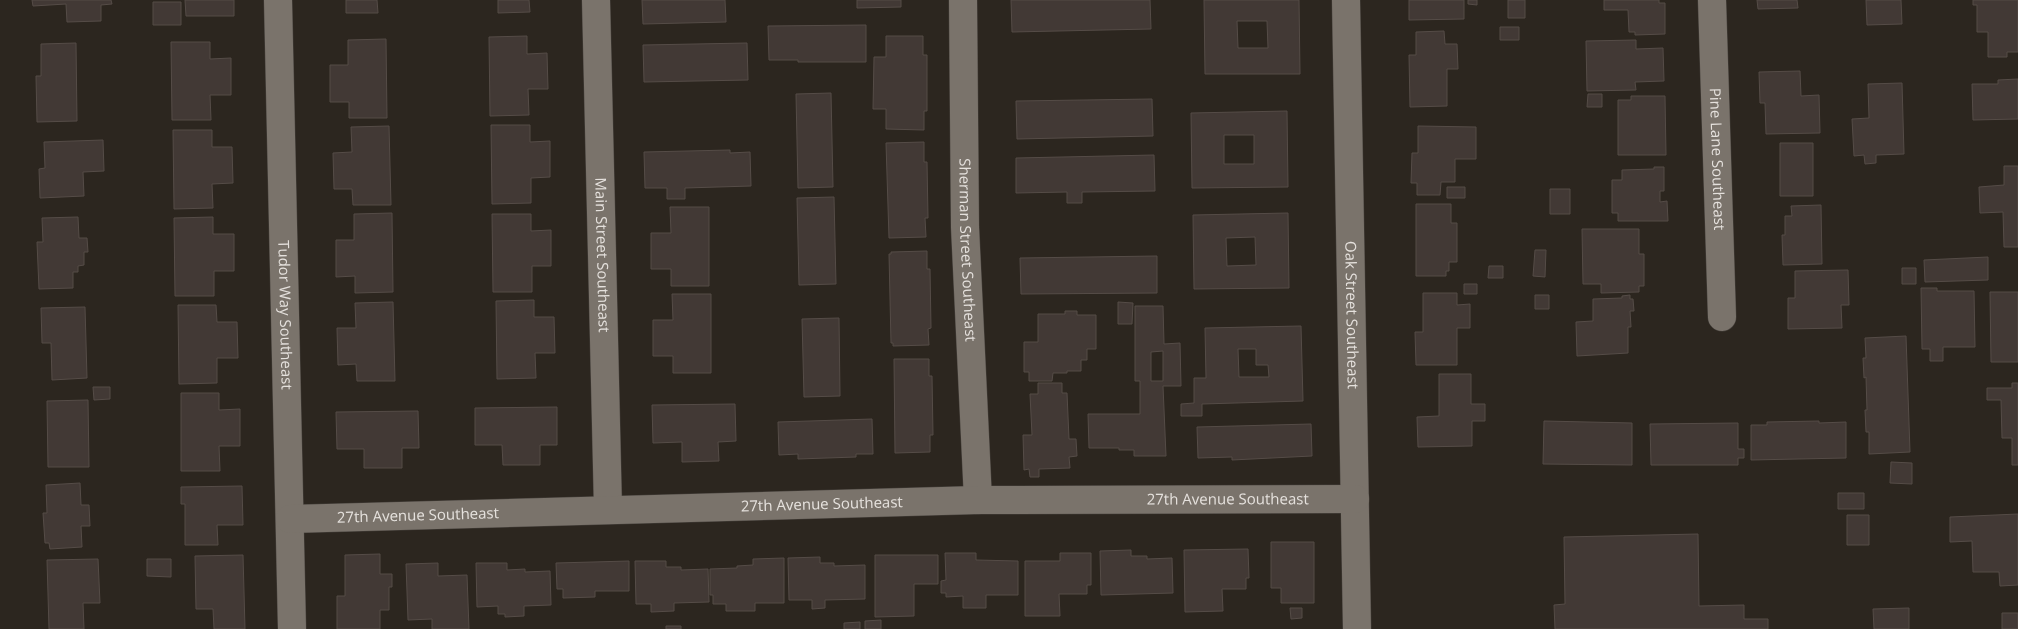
<svg xmlns="http://www.w3.org/2000/svg" width="2018" height="629" viewBox="0 0 2018 629" font-family="'Open Sans',sans-serif">
<rect width="100%" height="100%" fill="#2c261f"/>
<!-- building -->
<path fill="#423935" stroke="#554c47" fill-rule="evenodd" d="M32,0H111L112,4L101,5V21L67,22L66,4L33,6Z
M185,0H234V16H186Z
M346,0H377L378,13H346Z
M498,0H529L530,12L498,13Z
M642,0H725L726,22L643,24Z
M857,0H901V7L857,8Z
M1011,0H1150L1151,29L1012,32Z
M1204,0H1299L1300,74H1205ZM1237,21H1267L1268,48H1238Z
M1409,0H1464V19L1409,20Z
M1468,0H1477V5L1468,4Z
M1508,0H1525V18H1508Z
M1604,0H1659V3H1665V34L1635,35V32H1629L1628,10H1604Z
M1757,0H1797L1798,8L1758,9Z
M1866,0H1901L1902,24L1867,25Z
M1973,0H2018V52H2007V57H1988V32H1977V5H1973Z
M153,2H181V25H153Z
M866,25V62H798V60H769L768,26Z
M1500,27H1519V40H1500Z
M1444,31L1445,44H1457L1458,69H1447V106L1410,107L1409,55H1416V32Z
M527,36V54L547,53L548,89H528L529,115L490,116L489,37Z
M886,36H923V55H927V111H924V130L886,129V109H873L874,57H886Z
M386,39L387,118H349V102H330V65H348V40Z
M1636,40V49L1663,48L1664,81L1635,82L1636,90L1587,91L1586,41Z
M171,42H210V59L231,58V95H210L211,120H172Z
M76,43L77,121L37,122L36,76H41V44Z
M747,43L748,80L644,82L643,45Z
M1800,71L1801,96L1819,95L1820,133L1766,134L1765,103H1760L1759,72Z
M2018,79V119L1973,120L1972,84H1998V80Z
M1902,83L1904,154L1876,155V163L1865,164L1864,155L1854,156L1852,119L1869,118L1868,84Z
M831,93L833,187L798,188L796,94Z
M1588,94H1602V107H1587Z
M1631,96H1665L1666,155H1618V100H1631Z
M1152,99L1153,136L1017,139L1016,101Z
M1287,111L1288,187L1192,188L1191,113ZM1224,135H1254V164H1224Z
M491,125H530V142L550,141V177L531,178V203L492,204Z
M389,126L391,205H353L352,189H334L333,153L352,152L351,127Z
M1418,126L1476,127V159H1455V182H1441L1440,195H1417V183H1411L1412,153H1418Z
M173,130H212V147H232L233,183L212,184L213,208L174,209Z
M103,140L104,171L83,172L84,196L40,198L39,169L45,168L44,142Z
M924,142V162H927L928,218H925L926,237L889,238L886,143Z
M1780,143H1813V196H1780Z
M730,150V153L750,152L751,186L685,188V199H667V188H645L644,152Z
M1154,155L1155,191L1082,192V203H1067V192L1016,193V158Z
M2004,166H2018V247H2004L2003,212L1980,213L1979,187L2004,185Z
M1654,167H1664V191H1660V202L1667,201L1668,221H1618V213H1612V180H1622V170L1654,169Z
M1447,187H1465V198H1447Z
M1550,189H1570V214H1550Z
M834,197L836,284L799,285L797,198Z
M1416,204H1451V223H1457V262H1449V271H1446V276H1416Z
M1821,205L1822,264L1783,265L1782,235H1785V216H1792L1791,206Z
M670,207H709V286H671V269H651V233H671Z
M392,213L393,292L355,293V276L336,277V240H354V214Z
M1288,213L1289,288L1194,289L1193,215ZM1255,237L1256,265L1227,266L1226,238Z
M492,214H531V231L551,230V266H532V292H493Z
M78,217L79,238H87L88,252H84V265L78,266V272H73V288L39,289L37,242H43L42,218Z
M213,217V234H234V271H214V296H175L174,218Z
M1582,229H1639V254H1644V286H1639V292L1601,293V284H1583Z
M1535,250H1546L1545,277L1533,276Z
M927,251V269H930L931,328L928,329L929,345L893,346V343H891L889,254H891V252Z
M1157,256V293L1021,294L1020,258Z
M1988,257V280L1925,282L1924,260Z
M1489,266H1503V278H1488Z
M1902,268H1916V284H1902Z
M1848,270L1849,305H1841L1842,328L1788,329V298H1795V271Z
M1464,284H1477V294H1464Z
M1921,288H1937V291H1974L1975,347H1943V361H1930V349H1922Z
M1990,292H2018V362H1991Z
M1423,293H1457V305L1470,304V328H1457V365H1416L1415,332H1423Z
M672,294H711V373H673V356H653V320H673Z
M1535,295H1549V309H1535Z
M1630,295V299H1633L1634,311H1630L1631,327H1628V353L1577,356L1576,322L1593,321V299L1622,298V296Z
M534,300V317H554L555,353H535L536,378L497,379L496,301Z
M393,302L395,381H357L356,364L338,365L337,328H356L355,303Z
M1118,302L1133,303L1132,324H1118Z
M178,305H216L217,322H237L238,358H217V383L179,384Z
M1135,306H1163L1164,344L1180,343L1181,386H1163L1166,456H1134V450H1119V448H1089L1088,414H1140V381H1135ZM1163,351V381H1151V352Z
M85,307L87,378L52,380L51,343H42L41,308Z
M1065,311H1077V315H1096V349H1087V360H1081V371H1067V373H1053L1052,381H1029V372H1024V342H1038V314H1065Z
M839,318L840,396L804,397L802,319Z
M1301,326L1303,401L1202,404V416H1181V404L1194,403V378H1206L1205,328ZM1238,349H1256V365H1268L1269,377H1239Z
M1906,336L1910,452L1869,454V432H1866L1865,410H1867L1866,377L1864,378L1863,358H1866L1865,338Z
M894,359H929V376H932L933,435H930V452L895,453Z
M1439,374H1471V404H1485V421H1472V446L1418,447L1417,417L1439,416Z
M1038,383H1062V393H1067L1069,439H1076L1077,456L1069,457L1070,468L1039,469V477H1030L1029,469L1024,470L1023,435H1032L1030,394H1038Z
M2012,383H2018V465H2012V438H2002L2001,400H1987V388H2012Z
M93,387H110V399L94,400Z
M181,393H219V410L240,409V446H219L220,471H181Z
M88,400L89,467H48L47,401Z
M735,404L736,441L718,442L719,461L682,462V442L653,443L652,405Z
M557,407V445H540V465H503L502,445H475V408Z
M418,411L419,448H402V468H364V449H337L336,412Z
M872,419L873,454H856V457L798,459V454L779,455L778,422Z
M1544,421L1632,423V465L1543,464Z
M1819,421V423L1846,422V458L1751,460V425H1767V422Z
M1738,423V449H1744V458H1738V465H1651L1650,424Z
M1311,424L1312,456L1232,460V457L1198,458L1197,427Z
M1891,462L1912,463V484L1890,483Z
M80,483L81,505H89L90,526H81L82,547L50,549L49,543H45L43,513H47L46,485Z
M242,486L243,525H217L218,545H185V504H181V487Z
M1838,493H1864V509H1838Z
M2018,514V585L2000,586L1999,572H1973L1972,541L1950,542V517Z
M1847,515H1869V545H1847Z
M1698,534L1699,606L1744,605V619H1768V629H1555L1554,605L1565,604L1564,537Z
M1271,542H1314V603H1281V588H1271Z
M1248,549L1249,578H1246V589H1222L1223,611L1185,612L1184,550Z
M1131,550V556H1147V559L1172,558L1173,593L1101,595L1100,551Z
M945,553H976V560L1018,561V595H986V608H963V596L946,597V593H941V581L946,580Z
M1060,553H1091V585H1087V594H1059L1060,616H1025V561H1060Z
M380,554V574H392V587H389V610H380V629H337V596H345V555Z
M243,555L245,629H214L213,609H196L195,556Z
M875,555H938V584H914V616L875,617Z
M820,557V563H834V566L865,565V599L825,600V608L812,609V600H789L788,558Z
M784,558V603H755V611H726V604H713V595H710V569L737,568V566L753,565V559Z
M98,559L100,603H83L84,629H49L47,560Z
M147,559H171V577L147,576Z
M629,561V591H595V597L563,598V589H557L556,563Z
M635,561H666V567H681V570L708,569L709,602L674,603V611L651,612V604H636Z
M438,563V576L467,575L469,629H432V619L408,620L406,564Z
M476,563H507V570L525,569V572L550,571L551,605L524,606V616L505,617V614H498V606L477,607Z
M1290,608H1302V618L1291,619Z
M1909,608V629H1874L1873,609Z
M2002,613H2018V629H2002Z
M881,620V629H865V621Z
M860,622V629H844V623Z
M666,626H681V629H666Z"/>
<g fill="none" stroke-linecap="round" stroke-linejoin="round">
<defs>
<g id="minor">
<path id="s1" d="M278,0L292,629"/>
<path id="s2" d="M596,0L608,509"/>
<path id="s3" d="M963,0L965,227L978,500"/>
<path id="s4" d="M1346,0L1357,629"/>
<path id="s5" d="M1712,0L1722,317"/>
<path id="s6" d="M290,519L978,500L1355,499"/>
</g>
</defs>
<!-- minor casing -->
<use href="#minor" stroke="#46413c" stroke-width="29"/>
<!-- minor -->
<use href="#minor" stroke="#7a736b" stroke-width="28"/>
</g>
<g text-anchor="middle" stroke-width="4" stroke-linejoin="round" paint-order="stroke">
<!-- street labels -->
<g font-size="15" fill="#e5e1dd" stroke="#120f0c">
<text dy="5" stroke="none"><textPath href="#s5" startOffset="159">Pine Lane Southeast</textPath></text>
<text dy="5" stroke="none"><textPath href="#s3" startOffset="250">Sherman Street Southeast</textPath></text>
<text dy="5" stroke="none"><textPath href="#s2" startOffset="255">Main Street Southeast</textPath></text>
<text dy="5" stroke="none"><textPath href="#s1" startOffset="315">Tudor Way Southeast</textPath></text>
<text dy="5" stroke="none"><textPath href="#s4" startOffset="315">Oak Street Southeast</textPath></text>
<text dy="5" stroke="none"><textPath href="#s6" startOffset="938">27th Avenue Southeast</textPath></text>
<text dy="5" stroke="none"><textPath href="#s6" startOffset="532">27th Avenue Southeast</textPath></text>
<text dy="5" stroke="none"><textPath href="#s6" startOffset="128">27th Avenue Southeast</textPath></text>
</g>
</g>
</svg>
